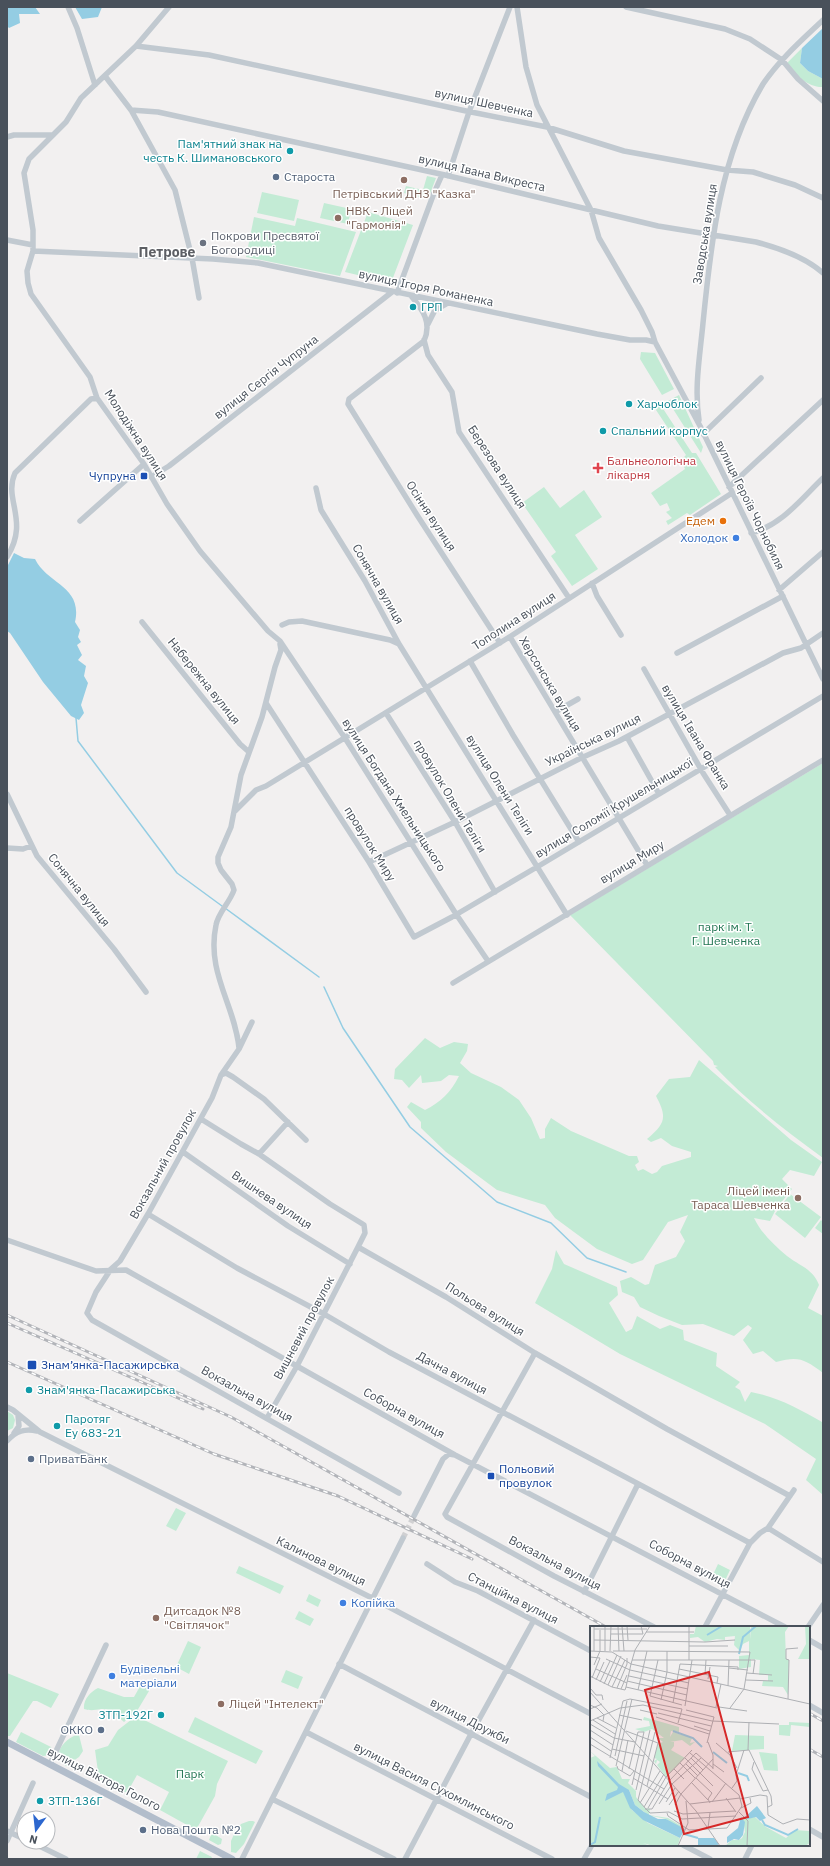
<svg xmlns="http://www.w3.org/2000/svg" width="830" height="1866" viewBox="0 0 830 1866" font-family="'IBM Plex Sans',sans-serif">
<rect width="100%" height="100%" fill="#f2f0f0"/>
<!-- green -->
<path fill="#c3ebd5" d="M802,48L800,63L808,71L823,79V87C810,88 793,75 787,63Z
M427,176L436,178L428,199L404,193L406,186L423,190Z
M262,192L299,200L294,221L257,213Z
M324,203L351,209L348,224L320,218Z
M368,212L413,225L391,283L345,272Z
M254,217L295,226L297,218L356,232L340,276L246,257Z
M641,352L655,353L674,389L662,395L640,359Z
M679,395L703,447L701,453L668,401Z
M660,404L692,453H696L721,494L690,515L687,513L668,525L666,521L672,518L666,512L670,510L667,503L660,506L651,493L685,469L681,460L686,455L654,407Z
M544,487L560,508L584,490L602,517L575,535L598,569L572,586L551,556L556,552L522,503Z
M823,763V1158C785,1130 748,1102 715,1067L718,1066L714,1065L713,1061L570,915Z
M425,1038L440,1048L454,1042L468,1044L467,1051L460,1063L471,1073L501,1087L519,1100L531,1118L540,1139L545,1138V1129L551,1118L571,1131L629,1156H637L639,1162L635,1165L638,1171L643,1169L652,1174L657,1172L662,1166L691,1157V1152L672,1146L661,1138L651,1142L647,1139C666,1123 667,1117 656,1096L669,1079L690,1077L699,1060L791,1140L822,1162L814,1176L790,1170L782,1179L792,1189L776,1209L770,1221L754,1218C761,1233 774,1245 787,1256C800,1266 813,1269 819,1285L808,1308L823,1316V1373C804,1359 799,1356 776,1362L763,1351L753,1354L743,1340L752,1328L748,1325L734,1336L703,1324L682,1325L659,1316L640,1307L634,1297L622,1292L620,1281L631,1277L645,1285L649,1284L655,1265L676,1257L685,1241L680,1232L688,1215L668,1222L643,1260L632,1264L597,1249L555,1218L545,1205L497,1190L446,1152L421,1128V1122L407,1107L411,1102L425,1110C441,1102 451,1092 459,1076L449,1075L441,1081L422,1083L421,1075L409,1088L402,1080L394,1079L395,1069Z
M790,1194L821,1217L805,1238L775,1214Z
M821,1220L823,1222V1234L815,1228Z
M556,1250L564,1264L617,1287L618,1295L609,1303L626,1332L632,1329L637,1316L660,1329L670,1325L683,1330L684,1340L717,1353L716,1366L740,1382L735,1387L740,1390L745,1402L751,1392C778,1397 799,1409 822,1422L823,1495L806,1480L816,1459L765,1424L620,1354L535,1303L552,1269Z
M7,1411L13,1415L15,1420L13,1428L7,1431Z
M176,1508L186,1513L176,1531L166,1526Z
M718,1564L730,1570L723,1585L711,1579Z
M239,1566L284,1586L280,1594L236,1573Z
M309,1594L321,1600L318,1607L306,1601Z
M299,1611L314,1619L310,1626L295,1619Z
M188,1641L201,1647L189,1674L176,1667Z
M286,1670L303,1677L298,1689L281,1682Z
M7,1673L59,1694L51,1708L37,1701H33L10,1736H7Z
M143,1681L149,1688V1691L137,1711L124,1722C118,1716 110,1708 101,1709C94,1710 91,1711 84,1709C83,1700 90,1692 98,1688L124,1697H134Z
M136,1716L228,1761L217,1784L215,1796L196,1830L160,1810L169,1792L137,1775L127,1793L99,1779L95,1750L108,1746L118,1730Z
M195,1717L263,1751L256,1764L188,1732Z
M21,1732L51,1747L52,1750L50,1755L43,1756L16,1742Z
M76,1735H79L83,1751L79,1757L66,1766C50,1755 64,1740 76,1735Z
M249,1821H253L255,1822L244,1844L236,1853L231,1852V1841L235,1832H239L238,1828L241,1824Z
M214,1834L222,1839L221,1844L218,1845L209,1840L211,1835Z
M200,1851L212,1857L211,1859H196Z"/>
<!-- water -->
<path fill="#94cde3" d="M7,7H35L40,14H19L20,23L9,28L7,26Z
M75,7H102L98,17L82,19Z
M823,28V79L808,71L800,63L802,48Z
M14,553L24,558L35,559C48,585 83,586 75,622L80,630L78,637L81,642L77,645L82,655L78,660L86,666L84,676L88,683L81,705L84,713L79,720L71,716L43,682L10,633L7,631V567Z"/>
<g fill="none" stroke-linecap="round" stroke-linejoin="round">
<!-- stream -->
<path stroke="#94cde3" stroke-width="1.5" d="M76,718L78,741L177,873L222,906
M225,908L319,977
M324,987L343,1028L410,1127L497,1202L551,1223L587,1258L626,1272"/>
<!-- minor-tunnel -->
<path stroke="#d0d0d2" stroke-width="5.5" stroke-dasharray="5.5 3" stroke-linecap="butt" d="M403,1538L414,1516"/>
<!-- minor -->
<path stroke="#c1c9d0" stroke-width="5.5" d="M68,7L77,28L95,85
M169,7L136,46L81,98L66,122L29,159L24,173L33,230V251L27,271L28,283L31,294L90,377L97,398L144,464L167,504L200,551L268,631L280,641L288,653L345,738L456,914L488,961
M517,7L526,67L537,105L591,210L599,238L641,310L652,332L655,342L700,426L823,679
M626,7L725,29L750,39L782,60L798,79L823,101
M136,46L209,55L466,111L547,127L624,151L727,170L753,172L795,185L823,198
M105,76L131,110L175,190L192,258L199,298
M131,110L158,112L445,175L658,226L756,242C779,248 805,257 823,273
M7,137L14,135H53
M448,176L469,112L510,7
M7,240L33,245
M33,251L213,259L258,263L597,334L630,340H646L655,342
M397,293L434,193L442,175
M412,297C423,310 432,323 424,341L349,399L348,404L417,515L500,643
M428,324L435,310L446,304
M424,340L428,355L452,392L459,432L569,598
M699,420C694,388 700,355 703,323C711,242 720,156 763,84C779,60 802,40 823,20
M703,434L761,378
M151,477L169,466L392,292
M729,487L823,400
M316,488L321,510L365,581L399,644L567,915
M80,521L144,464
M751,533C781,526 802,498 823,478
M7,557C30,520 3,500 15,473L91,399L97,398
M592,583L597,596L621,635
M779,590L823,552
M142,622L240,744L249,752
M282,625L289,622L302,621L390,640L399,644
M510,637L647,865
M677,653L783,596
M470,661L513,735L579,842
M644,669L703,773L730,815
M266,703L369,862L414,937L452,917L537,867L823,696
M555,712L578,699
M386,713L455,822L495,892
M627,737L659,794
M7,794L37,856L114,949L146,992
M234,812L256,790L266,786L511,636L732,493
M7,848L23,849L31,846
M369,862L455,822L581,758L619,741L783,653L801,648L823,633
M453,983L823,760
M252,1022L239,1049L221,1075L212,1098L148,1214L120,1261L111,1269L96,1292L87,1313L92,1320L399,1493
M239,1048C235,1005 206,973 216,925C218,913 230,902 234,890L232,884L221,870L218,863V857L231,827L241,775L262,717L275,667L281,650L280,644
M221,1075L226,1073L233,1077L264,1099L306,1140
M201,1119L241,1144L259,1154L330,1204L361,1223L364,1225L365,1233L358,1247L446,1297L535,1353L667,1429L790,1496
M183,1152L288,1226L350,1264
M259,1154L288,1122
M148,1214L237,1268L324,1314L389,1352L750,1543
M7,1240L96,1271L126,1270L455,1455L785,1627
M535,1353L445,1514L447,1517L554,1576L654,1627
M7,1407L13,1410L40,1432L372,1598L591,1714
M267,1418L297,1366L358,1247
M14,1433L19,1426L18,1415
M7,1441C16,1431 25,1428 37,1431
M414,1516L443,1459L449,1454L455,1455
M768,1528L823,1562
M427,1564L455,1582L478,1591L591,1651
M584,1592L638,1484
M705,1627L750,1543L760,1533L768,1528L794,1490
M808,1627L823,1605
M809,1640L823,1648
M339,1664L591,1797
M809,1705L823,1713
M306,1732L552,1859
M50,1764L106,1645
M272,1799L394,1859
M809,1829L823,1837
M7,1831L24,1839
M7,1841L33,1783
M31,1842L66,1859
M683,1845L710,1859
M242,1859L403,1538
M405,1859L471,1734L534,1620
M584,1859L592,1845
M745,1859L752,1845"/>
<!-- major -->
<path stroke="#b2bdcb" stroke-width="7" d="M7,1742L232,1859"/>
<defs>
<path id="rail" d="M7,1315L231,1417L606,1627
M7,1323L203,1409
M7,1362L214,1454L338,1496L472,1559
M809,1713L823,1721
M809,1749L823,1757"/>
</defs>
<!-- rail casing -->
<use href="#rail" stroke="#b2b4b9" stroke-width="3"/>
<!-- rail -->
<use href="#rail" stroke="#fff" stroke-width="1.5" stroke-dasharray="4.5" stroke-linecap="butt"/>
</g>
<!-- markers -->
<g fill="#0f9aa8" stroke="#fff" stroke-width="1.5">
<circle cx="290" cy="151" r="4"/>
<circle cx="413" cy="307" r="4"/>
<circle cx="629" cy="404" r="4"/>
<circle cx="603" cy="431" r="4"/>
<circle cx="29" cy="1390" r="4"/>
<circle cx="57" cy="1426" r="4"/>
<circle cx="161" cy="1715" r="4"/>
<circle cx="40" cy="1801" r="4"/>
</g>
<g fill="#5c6f8a" stroke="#fff" stroke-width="1.5">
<circle cx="276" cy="177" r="4"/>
<circle cx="31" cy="1459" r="4"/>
<circle cx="101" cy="1730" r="4"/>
<circle cx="143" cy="1830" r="4"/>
</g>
<g fill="#8d6e63" stroke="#fff" stroke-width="1.5">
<circle cx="404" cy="180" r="4"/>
<circle cx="338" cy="218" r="4"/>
<circle cx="798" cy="1198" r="4"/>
<circle cx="156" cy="1618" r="4"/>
<circle cx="221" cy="1704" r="4"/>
</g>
<circle fill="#6b7280" stroke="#fff" stroke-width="1.5" cx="203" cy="243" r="4"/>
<path fill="#e0444e" stroke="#fff" stroke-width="1.5" d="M596 462h4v4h4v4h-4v4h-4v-4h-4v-4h4z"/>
<g fill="#1a4fb4" stroke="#fff" stroke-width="1.5">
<rect x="140" y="472" width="8" height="8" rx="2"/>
<rect x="27" y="1360" width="10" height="10" rx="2"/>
<rect x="487" y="1472" width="8" height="8" rx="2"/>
</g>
<circle fill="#e8710a" stroke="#fff" stroke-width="1.5" cx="723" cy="521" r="4"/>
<g fill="#3f7fe0" stroke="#fff" stroke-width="1.5">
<circle cx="736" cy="538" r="4"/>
<circle cx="343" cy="1603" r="4"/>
<circle cx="112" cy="1676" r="4"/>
</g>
<g text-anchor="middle" stroke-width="3" stroke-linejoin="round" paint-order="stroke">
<!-- street labels -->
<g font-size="12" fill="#49515b" stroke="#fff">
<text transform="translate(484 103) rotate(12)" y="4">вулиця Шевченка</text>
<text transform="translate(482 173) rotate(13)" y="4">вулиця Івана Викреста</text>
<text transform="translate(705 234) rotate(-81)" y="4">Заводська вулиця</text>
<text transform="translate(426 288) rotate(12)" y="4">вулиця Ігоря Романенка</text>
<text transform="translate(266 377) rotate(-38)" y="4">вулиця Сергія Чупруна</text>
<text transform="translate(136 435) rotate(57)" y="4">Молодіжна вулиця</text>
<text transform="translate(497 467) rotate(57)" y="4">Березова вулиця</text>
<text transform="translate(750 505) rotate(64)" y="4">вулиця Героїв Чорнобиля</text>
<text transform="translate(431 516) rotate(57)" y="4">Осіння вулиця</text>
<text transform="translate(378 584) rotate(60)" y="4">Сонячна вулиця</text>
<text transform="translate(514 621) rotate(-33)" y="4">Тополина вулиця</text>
<text transform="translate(204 681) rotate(51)" y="4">Набережна вулиця</text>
<text transform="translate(550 684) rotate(59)" y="4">Херсонська вулиця</text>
<text transform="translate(696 737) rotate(59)" y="4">вулиця Івана Франка</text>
<text transform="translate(593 740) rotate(-26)" y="4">Українська вулиця</text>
<text transform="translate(500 785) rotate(58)" y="4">вулиця Олени Теліги</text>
<text transform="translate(394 795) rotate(57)" y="4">вулиця Богдана Хмельницького</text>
<text transform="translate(450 796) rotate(59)" y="4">провулок Олени Теліги</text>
<text transform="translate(614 808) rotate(-31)" y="4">вулиця Соломії Крушельницької</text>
<text transform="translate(370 844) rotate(58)" y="4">провулок Миру</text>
<text transform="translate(632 862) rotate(-31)" y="4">вулиця Миру</text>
<text transform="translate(79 890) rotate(51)" y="4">Сонячна вулиця</text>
<text transform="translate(163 1164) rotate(-61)" y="4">Вокзальний провулок</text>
<text transform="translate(272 1200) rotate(34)" y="4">Вишнева вулиця</text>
<text transform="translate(485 1309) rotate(32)" y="4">Польова вулиця</text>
<text transform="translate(304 1328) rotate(-62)" y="4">Вишневий провулок</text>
<text transform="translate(452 1373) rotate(28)" y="4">Дачна вулиця</text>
<text transform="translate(247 1394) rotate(29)" y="4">Вокзальна вулиця</text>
<text transform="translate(404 1413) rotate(29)" y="4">Соборна вулиця</text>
<text transform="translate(321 1561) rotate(26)" y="4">Калинова вулиця</text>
<text transform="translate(555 1563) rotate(28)" y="4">Вокзальна вулиця</text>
<text transform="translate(690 1564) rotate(28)" y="4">Соборна вулиця</text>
<text transform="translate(513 1598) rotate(27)" y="4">Станційна вулиця</text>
<text transform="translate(470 1721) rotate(27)" y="4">вулиця Дружби</text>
<text transform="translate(104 1779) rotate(27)" y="4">вулиця Віктора Голого</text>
<text transform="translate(434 1786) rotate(27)" y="4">вулиця Василя Сухомлинського</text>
</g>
<!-- culture labels -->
<g font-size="12" fill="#0d838f" stroke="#fff" text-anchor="start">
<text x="282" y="148" text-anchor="end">Пам'ятний знак на<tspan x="282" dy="14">честь К. Шимановського</tspan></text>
<text x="421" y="311">ГРП</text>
<text x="637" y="408">Харчоблок</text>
<text x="611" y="435">Спальний корпус</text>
<text x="37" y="1394">Знам'янка-Пасажирська</text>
<text x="65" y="1423">Паротяг<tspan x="65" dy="14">Еу 683-21</tspan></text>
<text x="153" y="1719" text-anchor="end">ЗТП-192Г</text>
<text x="48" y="1805">ЗТП-136Г</text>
</g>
<!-- service labels -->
<g font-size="12" fill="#4e5e75" stroke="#fff" text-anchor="start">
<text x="284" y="181">Староста</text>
<text x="39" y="1463">ПриватБанк</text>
<text x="93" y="1734" text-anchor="end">ОККО</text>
<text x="151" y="1834">Нова Пошта №2</text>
</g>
<!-- education labels -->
<g font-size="12" fill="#785e54" stroke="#fff" text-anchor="start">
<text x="404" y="198" text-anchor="middle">Петрівський ДНЗ "Казка"</text>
<text x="346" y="215">НВК - Ліцей<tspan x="346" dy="14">"Гармонія"</tspan></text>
<text x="790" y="1195" text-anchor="end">Ліцей імені<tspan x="790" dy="14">Тараса Шевченка</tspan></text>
<text x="164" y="1615">Дитсадок №8<tspan x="164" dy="14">"Світлячок"</tspan></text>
<text x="229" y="1708">Ліцей "Інтелект"</text>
</g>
<!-- worship labels -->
<g font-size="12" fill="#5b616d" stroke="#fff" text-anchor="start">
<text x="211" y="240">Покрови Пресвятої<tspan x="211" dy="14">Богородиці</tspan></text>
</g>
<!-- health labels -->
<g font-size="12" fill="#be3a42" stroke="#fff" text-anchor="start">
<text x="607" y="465">Бальнеологічна<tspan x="607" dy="14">лікарня</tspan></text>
</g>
<!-- transit labels -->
<g font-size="12" fill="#164399" stroke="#fff" text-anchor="start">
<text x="136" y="480" text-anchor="end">Чупруна</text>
<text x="41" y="1369">Знам’янка-Пасажирська</text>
<text x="499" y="1473">Польовий<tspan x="499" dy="14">провулок</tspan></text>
</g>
<!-- food labels -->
<g font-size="12" fill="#c56008" stroke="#fff" text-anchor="end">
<text x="715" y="525">Едем</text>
</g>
<!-- shop labels -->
<g font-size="12" fill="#366cbe" stroke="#fff" text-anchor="start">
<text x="728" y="542" text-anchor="end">Холодок</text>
<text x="351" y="1607">Копійка</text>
<text x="120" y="1673">Будівельні<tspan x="120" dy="14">матеріали</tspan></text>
</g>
<!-- park labels -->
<g font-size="12" fill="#217552" stroke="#fff">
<text x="726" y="931">парк ім. Т.<tspan x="726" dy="14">Г. Шевченка</tspan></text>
<text x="190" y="1778">Парк</text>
</g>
<!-- quarter labels -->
<g font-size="14" font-weight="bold" fill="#5d5f64" stroke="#fff">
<text x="167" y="257">Петрове</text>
</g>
</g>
<!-- overview -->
<g transform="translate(590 1626)">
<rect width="220" height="220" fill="#f2f0f0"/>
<path d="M106,0H160V13L161,0H199L195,6L196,33L199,34L198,69L193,61L172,60L173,55H178V49H169L170,34L161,33V41L149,43V30L159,29V15L153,18L150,25L144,19L145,10L135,11V14L127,13L115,16L108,11L100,12V8H104ZM215,0H220V33H208L216,18ZM54,91L89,101V106L81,105L80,111L83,106L86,107L102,112L100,117L105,116L100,120L92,114L80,116H84V120L81,124L95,132L76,151L67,139L70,136L67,134L66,138L64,135L67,133L64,132L68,118L73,116L68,112H74L62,103L54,106L45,103L60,100L59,95L53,94ZM199,96L220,97V101L201,99L200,110L189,109V99H199ZM145,109L174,110V123L142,125ZM0,125L20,142L27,141L32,153H40L38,157L46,165V171L55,182L60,183L59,189L78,192L95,202L86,200L76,193L58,189L45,179L39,164L34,167L42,184L58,197L90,212L88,220H63L53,217L60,220H0V132L5,130ZM169,126L187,128L188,145L174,144ZM165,191L176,201L196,212L205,204L219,205L220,217L215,220H135L142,214H149L152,212L155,206L153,193Z" fill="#c3ebd5"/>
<path d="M7,135L29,158L39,164L45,179L54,186L68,193H76L95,203L90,212L53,194L40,182L33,166L15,175L17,168L27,164L28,161L8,140ZM167,180L176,192L170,195L166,191L158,193L155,191ZM151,191L155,196L153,209L149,214L144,213L137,217V211L148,202ZM108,212H124L129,218L126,220L108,219Z" fill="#94cde3"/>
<path fill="none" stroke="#94cde3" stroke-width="2" d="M117,9L132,0M149,28L153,11L166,0M83,105L103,112L112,121M123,126L137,137M148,147L157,150L159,155M172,194L175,199L198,209L208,203M94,208L108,212M0,219L5,216L10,191"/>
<path fill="none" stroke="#aeb0b4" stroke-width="1" d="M4,0V25M28,0L29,25M32,0L34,25M37,0L38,14M4,3H57M56,6H104M21,8H53L51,0M4,14L115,16L145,14M99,20H138M0,25L22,26L41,38L220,78M15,25V0M20,25L21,0M23,25H45M45,25L160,26L154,63L140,82M0,31L10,32L2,52M16,33L40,44L99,57M42,34H165L163,48M68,34L60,70L92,79M99,34V0M41,38L45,24L60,0M90,38L148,41V44M4,39L10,25V4M139,42L158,44M6,43L37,57M89,43L128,51L127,57M157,47L182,49M115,48L116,34M0,50L22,61L35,64L36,61M39,50L98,63M118,53L120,41M6,54L14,36M156,54L183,55M37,55L97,69M10,56L20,35M14,58L27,29M18,59L31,30M138,60L139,34M22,61L35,34M36,61L127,82M36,61L41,38M27,62L37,38V32M1,63L6,69H12L13,74M31,63L37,49M48,64L57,25M0,66L106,185L130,220M198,73L199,34L196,33V23L208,22M71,74L77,46V25M83,77L90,38M0,79L7,82L14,89L13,95M95,80L102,34M126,81L131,58M129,81L157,85M0,83L12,78M50,84L67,88M96,84L124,91L117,117M68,87L121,100M29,89L52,94M66,91L119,108M7,92L26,102M3,94L25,108M0,95L30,82L53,79L122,95L189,98M0,98L24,112L45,116M104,100L120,105M0,104L23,119M36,105L68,117L57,160M65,106L48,174L56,183L60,187L79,186L92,193L146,190M0,111L21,125M118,116L123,129V143M126,117L140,129L147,142M0,118L74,163M22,123L54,130M158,124L159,96M138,126L159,124L181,170L182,179L178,181M25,130L37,75M20,132L33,75L40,73L92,83L88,97M95,132L123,160M101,132L113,144M164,136L162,143L173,165L178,164M90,137L105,152M96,138L108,150M123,138L134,146M26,140L42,73M27,140L28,143L40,150L44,145M39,143L48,106H54L42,159M84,143L94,153M32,145L38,114M43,152L78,173M106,152L122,167L118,173L120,177M101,156L118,174M142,162L147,155L146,149L154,124M46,164L60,104M91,168L123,133M136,172L146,186M150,173L170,169L177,170L178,189L193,198L207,193L220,194M76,176L85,162M122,176L136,157M50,177L70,145M69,178L82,158L111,132M100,178L150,172M79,179L89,165M85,179L91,168M54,181L74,148M58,182L76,151L102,124M151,182L161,177L160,172M55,183H62L79,155L106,127L123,142M84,185L93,188L145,185M149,186L158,195L157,220M77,187L78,190L99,204L137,202L152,180L149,169L100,127M118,202L120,187M88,220L98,197L96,175"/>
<path fill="#d62828" fill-opacity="0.15" stroke="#d62828" stroke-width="2" d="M119,46L158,191L94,208L55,64Z"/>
<rect width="220" height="220" fill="none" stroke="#49515b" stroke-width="2"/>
</g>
<!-- border -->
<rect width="830" height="1866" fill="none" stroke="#49515b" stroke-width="16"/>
<!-- north arrow -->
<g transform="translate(36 1830) rotate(195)"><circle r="19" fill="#ffffff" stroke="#b6b9bd"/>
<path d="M0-3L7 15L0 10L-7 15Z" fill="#2c67cf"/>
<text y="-6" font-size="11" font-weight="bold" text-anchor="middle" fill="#49515b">N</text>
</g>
</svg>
